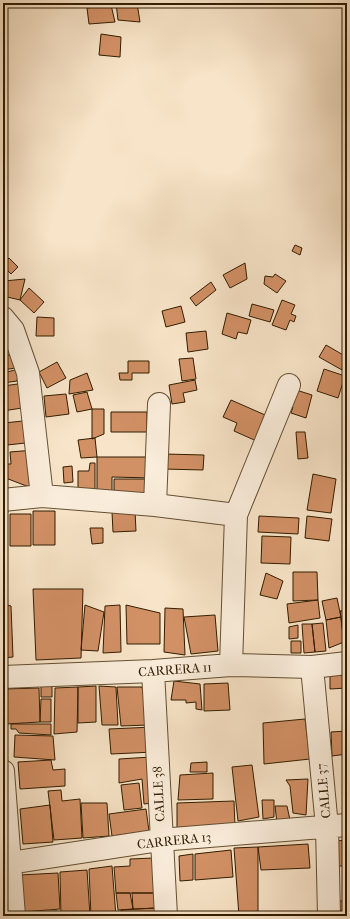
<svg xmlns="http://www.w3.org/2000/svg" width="350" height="919" viewBox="0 0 350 919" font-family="'IM FELL French Canon',serif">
<rect width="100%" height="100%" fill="#f8e4c8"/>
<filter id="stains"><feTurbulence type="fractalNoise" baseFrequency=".005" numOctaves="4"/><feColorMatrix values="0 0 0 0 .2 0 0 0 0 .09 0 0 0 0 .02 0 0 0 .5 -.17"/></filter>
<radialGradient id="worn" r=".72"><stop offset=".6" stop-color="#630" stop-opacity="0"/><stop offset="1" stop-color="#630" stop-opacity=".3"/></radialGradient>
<!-- building -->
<path fill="#d29065" stroke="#311d00" d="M116,3H137L140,22L118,20Z
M111,5L115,22L89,24L87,8Z
M101,34L121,37L120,57L99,55Z
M295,245L302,248L300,255L292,251Z
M9,258L18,267L11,274L3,266V264Z
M245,263L247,279L230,288L223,275Z
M275,274L286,281L277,293L264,284L265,276L273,277Z
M25,279L20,300L3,296L4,281Z
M211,282L216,290L196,306L190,298Z
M29,288L44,302L34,313L20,300Z
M282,300L295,305L291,314L296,316L294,322L290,320L286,330L272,325Z
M252,304L274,310L270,322L249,316Z
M181,306L185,322L166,327L162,311Z
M227,313L251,320L247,334L238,332L236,339L222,334Z
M37,317L54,318V336H36Z
M206,331L208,349L188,352L186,333Z
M326,345L345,356L342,370L319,357Z
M3,355H17L22,367L3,370Z
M193,358L196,379L182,381L179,359Z
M128,361H149V373H132V380H120L119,373H128Z
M57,362L66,378L47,388L39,372Z
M19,369L17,381L3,383V373Z
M324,369L345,376L338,398L317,391Z
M87,373L93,390L69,394L70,380Z
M195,380L197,390L183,393L185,402L172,404L169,385Z
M25,383L28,407L3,411V386Z
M293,389L312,395L306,418L291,413L293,407L288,405Z
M87,392L92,409L77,412L73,395Z
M66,394L69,414L46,417L44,396Z
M347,399V432H343Z
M231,400L272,418L261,443L234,431L237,423L223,417Z
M92,409H104V434L92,439Z
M111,412H147V432H111Z
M32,420L35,442L7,445L4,423Z
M296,432H305L308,458L298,459Z
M95,438L97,457L81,458L78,440Z
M34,450L37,490L3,477V464H11L10,452Z
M165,454L204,455L203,470L164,469Z
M97,457H152V478L112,477V495H97Z
M90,463H95V495H78V471H89Z
M72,466L73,482L64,483L63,467Z
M313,474L336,479L331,513L307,510Z
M114,479H146V496L114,497Z
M3,509H7L6,545H3Z
M33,511H55V545H33Z
M135,511L136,531L113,532L112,512Z
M10,514H31V546H10Z
M259,516L299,518L298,534L258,532Z
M307,516L332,519L329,541L305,538Z
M90,528H103V543L92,544Z
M262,536L291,537L290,564L261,563Z
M293,572H317L318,600L293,601Z
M266,573L283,581L277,599L260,595Z
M33,589H83L81,658L36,660Z
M337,598L341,617L326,620L322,601Z
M318,600L320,618L289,623L287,604Z
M3,604L11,606L13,657L3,658Z
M85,605L104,612L98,651L81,650Z
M120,605L121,652L103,653L105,606Z
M126,605L160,613V644H127Z
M165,608L183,609L185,655L164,652Z
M347,610V642H344L340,611Z
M215,615L218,651L191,654L184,617Z
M341,617L344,642L329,648L326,620Z
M323,623L326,651L315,652L312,624Z
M302,624H312L315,652L304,653Z
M298,625V638L289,639V627Z
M291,641H301V653H291Z
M330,675H347V688L330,689Z
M52,679V697H41V680Z
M174,681L200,684L202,710L196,709V702L186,703V700H171Z
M228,683L230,710L204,711V684Z
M96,686V722L78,723V687Z
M99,686L116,687L118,725H102Z
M78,687L77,732L54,734L55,688Z
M117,687H142L149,725L121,726Z
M39,688L40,722L6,724L4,689Z
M41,699H51V722H40Z
M305,719L310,759L264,764L263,723Z
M11,724H51V735L19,733L16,729H11Z
M153,727L154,752L111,754L109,729Z
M347,731V754L332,756L331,732Z
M15,735L53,736L55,760L14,757Z
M151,757L154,803L144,804L142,779L119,783V759Z
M51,760L53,770L65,769V786L20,789L18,762Z
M207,762V772H190L191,763Z
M252,765L259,817L238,821L232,767Z
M213,773V799L178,800L180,775Z
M308,779L306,815L293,813L290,786L286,780Z
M139,783L142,808L124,810L121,785Z
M61,790L62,801L80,799L82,838L54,840L48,791Z
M262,800H274V817L263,819Z
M234,801L235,827L177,832V803Z
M81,803H107L109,836L83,838Z
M50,805L53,842L23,844L20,809Z
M275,806H287L290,820L277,823Z
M146,809L149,831L112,836L109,814Z
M347,840V866H336V841Z
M308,844L310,868L261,870L258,847Z
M258,847V911L247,916H239L234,848Z
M231,850L233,877L195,880V854Z
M193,854V880L180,881L179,856Z
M153,858L154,893H116L114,867L130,866V859Z
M112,866L116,916H91L89,869Z
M87,870L90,916H61L60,872Z
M58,873L60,909L22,912L20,875Z
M116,893H130L133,909L118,910Z
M132,893H157L158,908L133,909Z
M337,901H347V916H337Z
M155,908V916H122L121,910Z
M57,911V916H19V913Z"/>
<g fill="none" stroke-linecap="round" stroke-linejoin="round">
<defs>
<path id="minor" d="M3,318L13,330L28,373L42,496
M3,500L42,496L155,505L236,515
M155,505L159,404
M231,665L236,515L289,385
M312,667L327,827L329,916
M153,671L166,916
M3,677L153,671L231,665L312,667L347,663
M3,771L14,916
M3,864L160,840L347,825"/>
</defs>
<!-- minor casing -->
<use href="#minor" stroke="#634f32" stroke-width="24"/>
<!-- minor -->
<use href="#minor" stroke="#faeddb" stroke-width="22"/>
</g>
<g text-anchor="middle" stroke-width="4" stroke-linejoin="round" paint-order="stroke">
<!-- street labels -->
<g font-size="13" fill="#311d00" stroke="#faeddb">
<text transform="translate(175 669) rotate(-4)" y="5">CARRERA 11</text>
<text transform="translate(323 791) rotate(-95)" y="5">CALLE 37</text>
<text transform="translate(158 794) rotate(-93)" y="5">CALLE 38</text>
<text transform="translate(174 840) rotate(-6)" y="5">CARRERA 13</text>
</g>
</g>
<!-- margin -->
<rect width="350" height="919" fill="none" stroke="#f8e4c8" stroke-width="16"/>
<rect x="4" y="4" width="342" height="911" fill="none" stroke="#311d00" stroke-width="2"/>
<rect x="8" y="8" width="334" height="903" fill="none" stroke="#311d00"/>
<rect width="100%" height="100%" filter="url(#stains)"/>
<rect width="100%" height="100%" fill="url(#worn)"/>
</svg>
